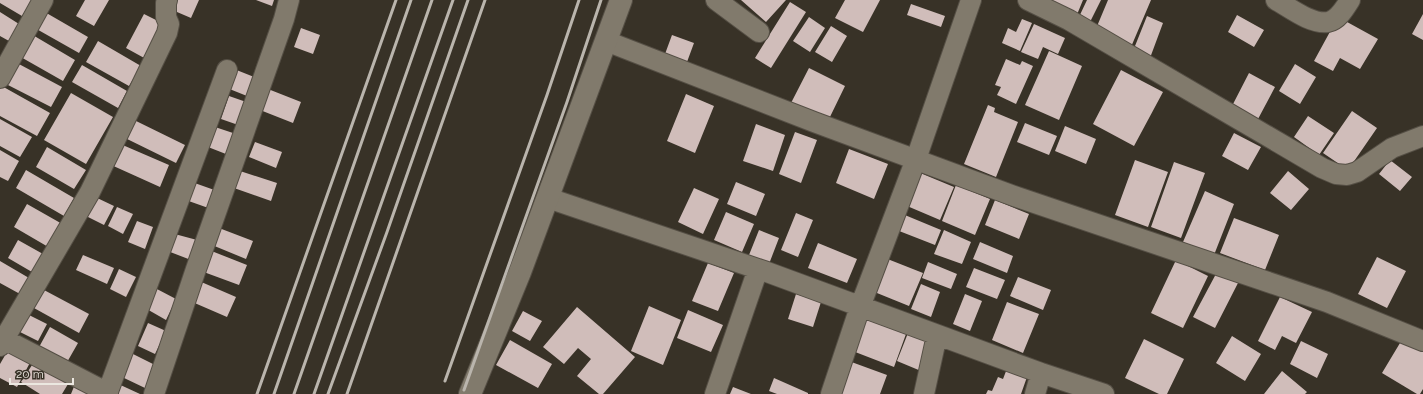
<svg xmlns="http://www.w3.org/2000/svg" width="1423" height="394" viewBox="0 0 1423 394" font-family="Raleway,sans-serif">
<rect width="100%" height="100%" fill="#383227"/>
<!-- building -->
<path fill="#d0bdba" d="M0,0H32L22,16L0,3Z
M85,0H109L94,26L76,16Z
M175,0H199L191,18L170,9Z
M256,0H274L272,6Z
M741,0H786L766,22Z
M845,0H880L863,32L835,18Z
M1044,0H1083L1076,17Z
M1087,0H1101L1089,24L1078,19Z
M1108,0H1151L1131,47L1095,31Z
M790,2L806,12L771,68L755,58Z
M911,4L945,16L941,27L907,15Z
M43,11L88,37L79,53L33,27Z
M0,12L19,24L9,41L0,36Z
M144,14L164,24L146,59L126,48Z
M1423,14V40L1412,34Z
M1237,15L1264,30L1254,47L1228,32Z
M1147,16L1163,23L1150,58L1133,51Z
M809,17L825,28L810,52L793,41Z
M1338,17L1378,39L1360,69L1340,58L1333,71L1314,61Z
M1022,19L1032,23L1020,51L1002,43L1008,28L1016,32Z
M1034,24L1065,38L1058,54L1043,47L1038,59L1021,52Z
M831,26L847,36L832,62L815,52Z
M301,28L320,35L313,54L294,47Z
M31,34L75,60L63,81L19,56Z
M672,35L694,43L687,62L665,54Z
M98,41L141,66L129,86L86,62Z
M1049,51L1082,66L1059,120L1025,105Z
M1006,59L1020,65L1022,61L1033,66L1016,104L997,95L1001,87L995,85Z
M17,63L62,87L51,107L6,84Z
M1295,64L1316,77L1300,104L1279,91Z
M82,65L127,91L118,108L72,82Z
M809,68L845,86L828,121L791,103Z
M234,69L259,79L252,98L227,88Z
M1121,70L1163,92L1134,146L1093,124Z
M1249,73L1275,87L1258,119L1232,106Z
M0,85L50,113L37,136L0,116Z
M268,89L301,102L293,123L260,110Z
M71,93L113,117L86,164L44,140Z
M686,94L714,106L695,153L667,141Z
M229,96L252,104L244,127L221,119Z
M988,105L995,108L994,112L1018,122L996,177L964,164Z
M1352,111L1377,128L1348,170L1323,153Z
M1308,116L1334,133L1319,155L1294,137Z
M0,119L32,137L20,157L0,146Z
M132,119L185,145L176,163L123,137Z
M1025,123L1057,136L1049,155L1017,142Z
M756,124L785,135L773,171L743,161Z
M1065,126L1096,139L1086,164L1055,151Z
M215,127L239,135L231,156L208,147Z
M795,132L817,140L801,183L779,174Z
M1234,133L1261,147L1248,170L1222,156Z
M255,142L282,152L276,168L249,157Z
M118,143L169,165L160,187L109,164Z
M47,147L86,170L74,189L36,167Z
M849,149L888,164L874,199L836,183Z
M0,150L19,161L8,181L0,177Z
M1135,160L1168,172L1148,227L1115,215Z
M1390,160L1412,177L1400,191L1379,174Z
M1174,162L1205,173L1181,238L1151,227Z
M26,170L74,198L64,216L16,188Z
M913,170L954,187L940,220L900,203Z
M240,171L277,183L271,201L234,188Z
M1288,171L1309,189L1291,210L1270,193Z
M189,181L220,192L214,210L183,199Z
M736,182L765,194L756,216L727,204Z
M956,185L990,199L975,235L942,221Z
M694,188L719,199L703,234L678,222Z
M1205,191L1234,204L1214,255L1183,242Z
M93,196L114,206L104,225L84,215Z
M995,200L1029,214L1019,239L985,225Z
M27,204L64,225L50,248L14,227Z
M117,207L133,214L123,234L108,226Z
M726,212L754,224L742,252L714,240Z
M796,213L813,220L798,257L781,250Z
M900,213L941,230L935,245L894,229Z
M1234,218L1279,235L1265,270L1220,253Z
M137,221L153,227L145,249L128,242Z
M219,228L253,241L246,259L212,245Z
M759,230L779,238L769,264L749,255Z
M944,230L971,242L962,264L934,254Z
M171,233L197,240L191,260L165,250Z
M18,240L43,254L32,272L8,258Z
M980,242L1013,256L1007,273L973,259Z
M818,243L857,259L847,283L808,268Z
M209,250L247,265L239,285L201,271Z
M83,255L114,268L107,284L76,270Z
M1377,257L1406,271L1387,308L1358,294Z
M885,258L923,273L909,306L872,291Z
M1176,260L1208,276L1183,328L1151,313Z
M0,261L29,278L20,294L0,283Z
M928,262L957,274L951,289L922,278Z
M708,263L734,273L718,311L692,301Z
M974,268L1005,280L997,299L966,287Z
M119,269L136,277L126,297L110,289Z
M1217,272L1238,283L1215,328L1193,317Z
M1018,277L1051,290L1043,310L1010,296Z
M199,281L236,297L227,317L190,301Z
M921,284L940,292L931,317L911,309Z
M155,288L176,299L166,320L145,308Z
M44,290L89,314L79,333L34,308Z
M796,294L821,302L813,327L788,319Z
M965,294L982,301L970,331L953,324Z
M1280,297L1312,312L1296,343L1282,336L1275,350L1258,341Z
M1007,302L1039,314L1023,353L992,340Z
M649,306L681,320L663,365L631,351Z
M577,307L635,357L603,394H599L577,376L591,359L578,348L564,364L543,347Z
M688,310L723,325L711,352L677,338Z
M523,311L542,321L530,341L512,331Z
M27,314L47,324L38,341L18,331Z
M862,318L906,334L894,367L850,350Z
M148,323L166,331L155,354L138,346Z
M50,327L78,343L66,364L38,349Z
M908,333L932,343L921,371L897,361Z
M1232,336L1261,354L1245,381L1216,363Z
M1403,338L1423,349V389L1420,394H1417L1382,373Z
M1144,339L1184,359L1167,394H1159L1125,378Z
M510,340L552,364L538,388L496,365Z
M1301,341L1328,354L1317,378L1290,364Z
M11,345L33,357L17,387L0,378V364Z
M131,353L155,365L145,388L122,377Z
M846,360L887,375L880,394H837Z
M34,362L68,384L62,394H40L21,382Z
M1008,366L1027,377L1021,394H986L988,390L992,391L998,377L1003,379Z
M1282,371L1307,392L1305,394H1264Z
M774,378L808,393V394H777L769,391Z
M114,382L140,394H109Z
M75,384L99,394H71Z
M733,387L751,394H730Z"/>
<g fill="none" stroke-linecap="round" stroke-linejoin="round">
<defs>
<path id="street" d="M716,0L759,32
M1028,0L1069,20L1322,168L1336,174L1347,175L1357,172L1392,148L1423,136
M1276,0C1290,8 1312,25 1328,22C1338,20 1345,8 1350,0
M606,41L814,122L1017,197L1327,302L1423,341
M0,78L43,0
M548,198L767,272L1041,373L1104,394
M4,339L108,393
M0,346L90,192L167,33L169,24L166,17V3L167,0
M107,394L227,70
M154,394L196,269L284,19L289,0
M715,394L758,269
M831,394L860,307L916,159L971,0
M924,394L937,335
M1035,394L1041,373"/>
<path id="secondary" d="M470,394L520,272L621,0"/>
</defs>
<!-- street casing -->
<use href="#street" stroke="#554f45" stroke-width="22"/>
<!-- secondary casing -->
<use href="#secondary" stroke="#554f45" stroke-width="24"/>
<!-- street -->
<use href="#street" stroke="#817a6c" stroke-width="20"/>
<!-- secondary -->
<use href="#secondary" stroke="#817a6c" stroke-width="22"/>
<!-- rail -->
<path stroke="#bab5ad" stroke-width="3" d="M445,381L547,95L579,0
M464,390L567,102L601,0
M257,394L396,0
M274,394L411,0
M294,394L432,0
M314,394L453,0
M328,394L387,232L468,0
M347,394L485,0"/>
</g>
<!-- scale -->
<path d="M10 378v6h63v-6" fill="none" stroke="#ebe7e0" stroke-width="2"/>
<text x="16" y="378" font-size="12" fill="#ebe7e0" stroke="#383227" stroke-width="3" paint-order="stroke">20 m</text>
</svg>
